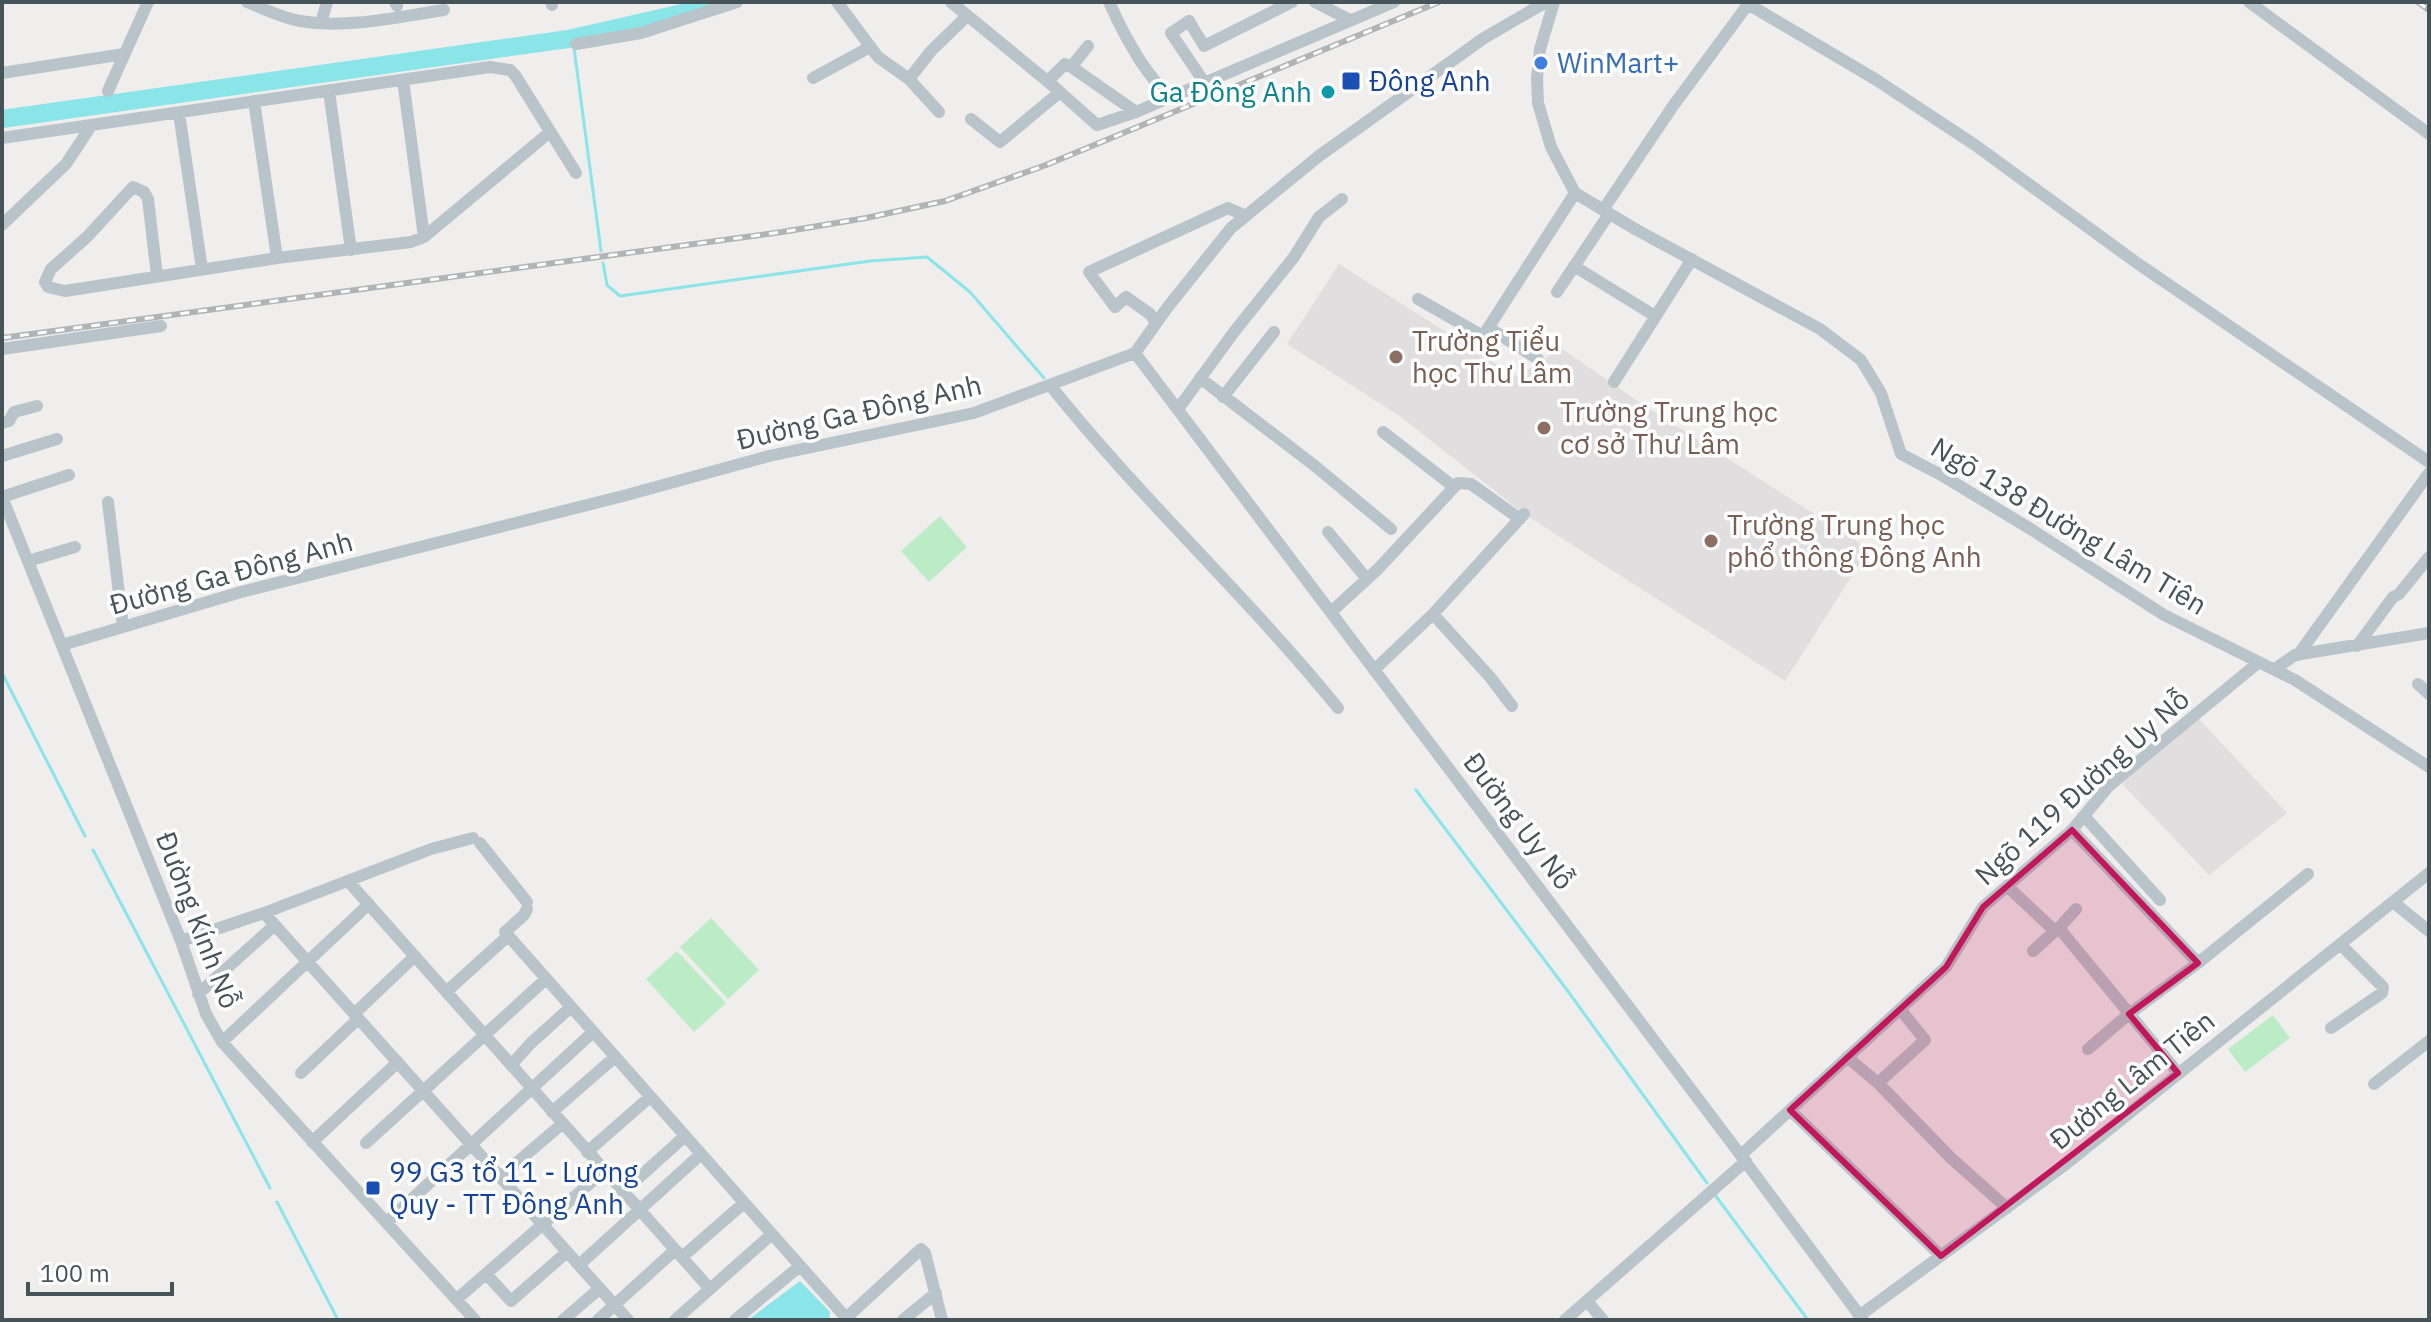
<svg xmlns="http://www.w3.org/2000/svg" width="2431" height="1322" viewBox="0 0 2431 1322" font-family="'IBM Plex Sans',sans-serif">
<rect width="100%" height="100%" fill="#f0eded"/>
<!-- education -->
<path fill="#e0dede" d="M1339,264L1517,377L1561,348L1636,400L1869,549L1785,681L1524,514L1401,417L1287,344Z
M2199,719L2287,813L2209,875L2122,784Z"/>
<!-- green -->
<path fill="#bcecc6" d="M940,516L967,547L929,582L901,551Z
M711,918L759,970L728,999L680,947Z
M677,951L726,1003L694,1032L646,979Z
M2273,1015L2290,1038L2245,1072L2228,1049Z"/>
<!-- water -->
<path fill="#8ae5e8" d="M800,1281L830,1312L829,1320H748Z"/>
<g fill="none" stroke-linecap="round" stroke-linejoin="round">
<!-- stream -->
<path stroke="#8ae5e8" stroke-width="3" d="M574,48L601,251
M603,263L607,285L620,296L870,261L927,257L970,292L1044,378
M2,673L85,836
M1416,790L1567,990L1707,1183
M93,850L270,1188
M1715,1195L1808,1320
M277,1202L338,1320"/>
<!-- river -->
<path stroke="#8ae5e8" stroke-width="18" d="M2,119L568,39L678,14L717,2"/>
<!-- minor -->
<path stroke="#b8c4c9" stroke-width="12" d="M247,2C264,9 282,18 300,21C348,29 397,17 444,10
M395,2L397,6
M551,2L552,5
M837,2L878,57L909,79L939,112
M951,2L1052,85L1097,125L1136,112L1394,2
M1109,2C1123,33 1145,76 1171,97
M1315,2L1350,20
M1554,2L1540,49L1537,78L1538,103L1551,147L1575,193L1635,229L1820,329L1861,360L1881,393L1901,454L1943,476L2029,528L2164,615L2295,680L2429,767
M2249,2L2429,134
M321,23L327,2
M576,44L641,33L737,2
M1088,46L1072,66L1073,68L1136,112
M2,73L124,54
M813,78L870,47
M909,79L931,51L967,16
M403,80L424,237
M1048,81L1065,64L1073,68
M1204,82L1171,33L1189,21L1204,46L1292,2
M108,91L148,2
M329,91L351,250
M254,101L277,258
M179,113L202,269
M971,119L1000,142L1060,92
M2,138L490,67L510,70L515,75L576,173
M1603,210L1673,106L1746,7H1753L1875,79L1975,145L2137,263L2429,462
M2,225L66,164L91,126
M1574,266L1655,316
M157,276L148,199L144,192L133,187L87,237L51,269L45,282L48,287L65,291L277,258L411,242L424,237L550,132
M1557,292L1609,214
M1418,299L1483,336L1575,193
M1156,323L1150,314L1126,297L1115,307L1089,272L1228,208L1246,216
M1489,328L1538,359
M2,349L161,326
M1135,353L1733,1145L1863,1320
M1200,378L1315,466L1391,529
M1614,382L1692,259
M1050,385C1140,498 1247,596 1338,708
M1223,397L1274,332
M1178,409L1234,332L1294,257L1319,217L1342,199
M2,423L9,421L14,412L37,406
M1383,432L1454,487
M2,456L57,439
M69,475L2,497L181,941L206,1014L222,1042L475,1320
M108,502L123,627
M1328,532L1367,579
M28,561L75,547
M1331,612L1378,569L1458,483L1471,484L1520,519
M1433,614L1490,677L1512,706
M62,645L241,592L623,496L769,456L974,413L1135,353L1167,308L1231,228L1319,156L1484,38L1546,2
M2357,646L2393,597L2399,594L2429,557
M2298,655L2429,473
M2275,669L2295,655L2429,633
M1374,670L1433,614L1524,514
M2418,684L2429,694
M2084,816L2160,900
M2072,830L2198,963L2129,1014L2088,1049
M480,843L527,902
M348,881L710,1289
M2008,887L2055,931L2059,928L2178,1073
M2393,902L2429,931
M527,909L524,915L505,932L848,1320
M264,913L628,1320
M2059,928L2076,909
M181,941L264,913L431,849L473,838
M2033,951L2055,931
M2198,963L2308,874
M446,992L508,936
M198,994L275,925
M354,1014L415,956
M2331,1028L2382,993L2383,987L2340,944
M222,1042L369,904
M1847,1057L1878,1083L1951,1158L2007,1208
M511,1065L531,1043L571,1007
M301,1073L358,1019
M1878,1083L1925,1040L1900,1009
M2374,1084L2429,1041
M1790,1110L1941,1256
M552,1112L615,1057
M312,1142L398,1062
M366,1143L546,979
M587,1152L650,1097
M1741,1155L1946,967L1983,907L2072,830L2109,786L2259,662
M500,1177L562,1124
M623,1192L685,1136
M387,1222L593,1032
M682,1257L744,1203
M579,1265L701,1154
M486,1274L511,1301L567,1252
M457,1299L604,1171
M1587,1301L1603,1320
M1859,1316L2062,1167L2429,873
M563,1320L599,1289
M598,1320L675,1250
M675,1320L772,1234
M735,1320L800,1266
M844,1320L921,1249L925,1253L942,1320
M903,1320L936,1293
M1565,1320L1746,1161"/>
<defs>
<path id="rail" d="M2418,2L2429,10
M2,338L782,232L866,218L945,201L1046,165L1439,2"/>
</defs>
<!-- rail casing -->
<use href="#rail" stroke="#afb4b7" stroke-width="6"/>
<!-- rail -->
<use href="#rail" stroke="#fff" stroke-width="3" stroke-dasharray="9" stroke-linecap="butt"/>
</g>
<!-- marked area -->
<path fill="#c2185b" fill-opacity="0.2" stroke="#c2185b" stroke-width="6" stroke-linejoin="round" d="M2072,830L2198,963L2129,1014L2178,1073L1941,1256L1790,1110L1946,967L1983,907Z"/>
<!-- markers -->
<circle fill="#3f7fe0" stroke="#fff" stroke-width="3" cx="1541" cy="63" r="8"/>
<g fill="#1a4fb4" stroke="#fff" stroke-width="3">
<rect x="1341" y="71" width="20" height="20" rx="4"/>
<rect x="365" y="1180" width="16" height="16" rx="4"/>
</g>
<circle fill="#0f9aa8" stroke="#fff" stroke-width="3" cx="1328" cy="92" r="8"/>
<g fill="#8d6e63" stroke="#fff" stroke-width="3">
<circle cx="1396" cy="357" r="8"/>
<circle cx="1544" cy="428" r="8"/>
<circle cx="1711" cy="541" r="8"/>
</g>
<g text-anchor="middle" stroke-width="7" stroke-linejoin="round" paint-order="stroke">
<!-- shop labels -->
<g font-size="28" fill="#366cbe" stroke="#fff" text-anchor="start">
<text x="1557" y="73">WinMart+</text>
</g>
<!-- transit labels -->
<g font-size="28" fill="#164399" stroke="#fff" text-anchor="start">
<text x="1369" y="91">Đông Anh</text>
<text x="389" y="1182">99 G3 tổ 11 - Lương<tspan x="389" dy="32">Quy - TT Đông Anh</tspan></text>
</g>
<!-- culture labels -->
<g font-size="28" fill="#0d838f" stroke="#fff" text-anchor="end">
<text x="1312" y="102">Ga Đông Anh</text>
</g>
<!-- education labels -->
<g font-size="28" fill="#785e54" stroke="#fff" text-anchor="start">
<text x="1412" y="351">Trường Tiểu<tspan x="1412" dy="32">học Thư Lâm</tspan></text>
<text x="1560" y="422">Trường Trung học<tspan x="1560" dy="32">cơ sở Thư Lâm</tspan></text>
<text x="1727" y="535">Trường Trung học<tspan x="1727" dy="32">phổ thông Đông Anh</tspan></text>
</g>
<!-- street labels -->
<g font-size="28" fill="#465459" stroke="#fff">
<text transform="translate(859 412) rotate(-13)" y="10">Đường Ga Đông Anh</text>
<text transform="translate(2069 526) rotate(31)" y="10">Ngõ 138 Đường Lâm Tiên</text>
<text transform="translate(231 573) rotate(-15)" y="10">Đường Ga Đông Anh</text>
<text transform="translate(2082 787) rotate(-42)" y="10">Ngõ 119 Đường Uy Nỗ</text>
<text transform="translate(1519 821) rotate(53)" y="10">Đường Uy Nỗ</text>
<text transform="translate(198 920) rotate(69)" y="10">Đường Kính Nỗ</text>
<text transform="translate(2132 1080) rotate(-39)" y="10">Đường Lâm Tiên</text>
</g>
</g>
<!-- border -->
<rect width="2431" height="1322" fill="none" stroke="#465459" stroke-width="8"/>
<!-- scale -->
<path d="M28 1282v12h144v-12" fill="none" stroke="#465459" stroke-width="4"/>
<text x="40" y="1282" font-size="24" fill="#465459" stroke="#ffffff" stroke-width="6" paint-order="stroke">100 m</text>
</svg>
